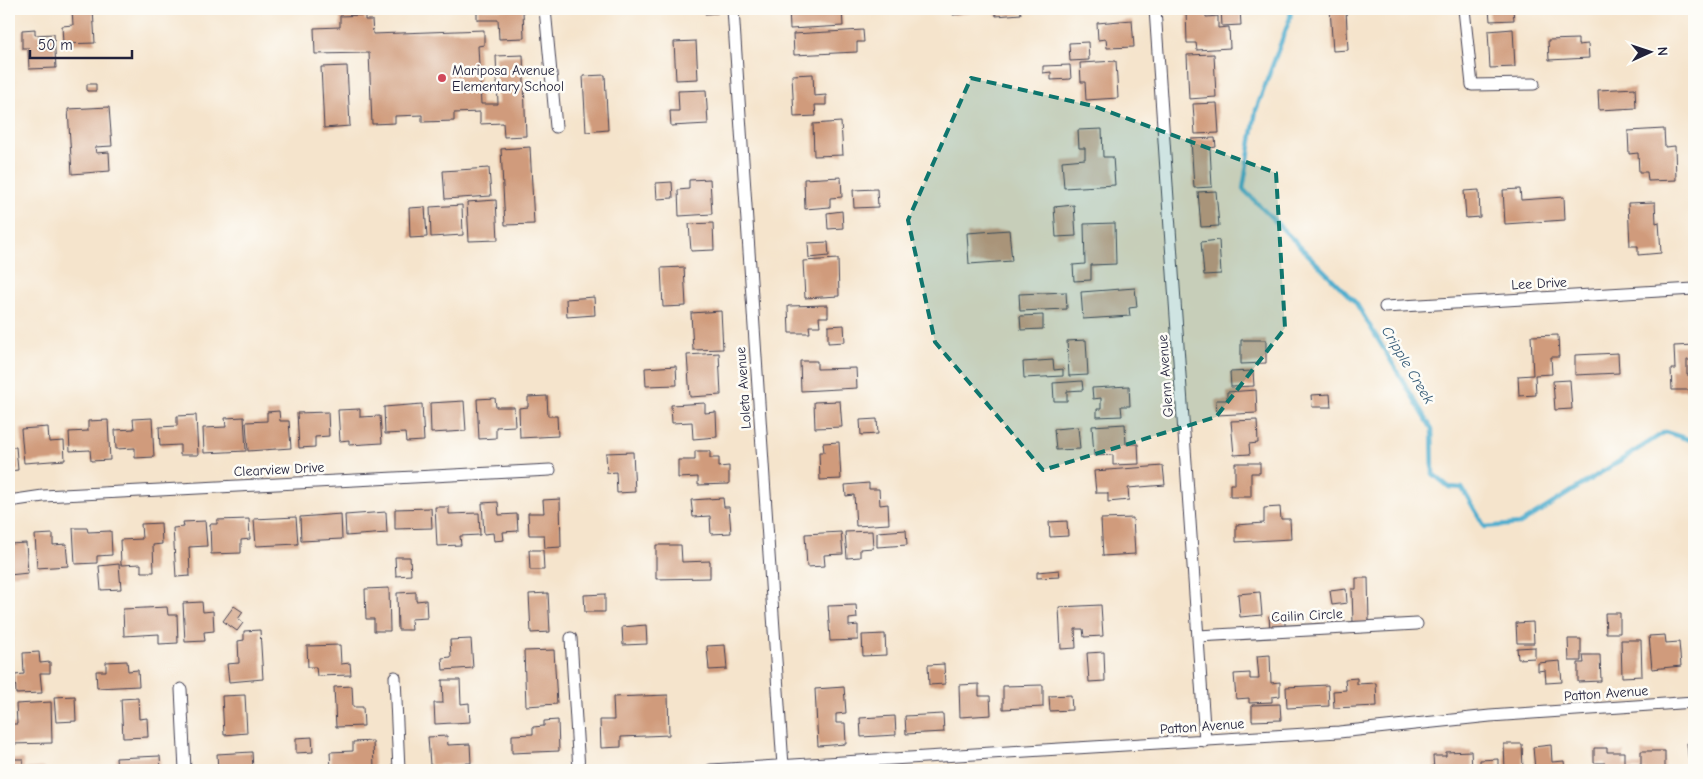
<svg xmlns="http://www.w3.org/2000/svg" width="1703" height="779" viewBox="0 0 1703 779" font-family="'Comic Neue',sans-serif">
<rect width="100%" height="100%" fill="#fdfcf7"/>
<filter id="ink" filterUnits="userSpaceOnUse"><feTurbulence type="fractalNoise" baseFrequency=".02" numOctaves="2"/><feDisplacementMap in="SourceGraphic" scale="10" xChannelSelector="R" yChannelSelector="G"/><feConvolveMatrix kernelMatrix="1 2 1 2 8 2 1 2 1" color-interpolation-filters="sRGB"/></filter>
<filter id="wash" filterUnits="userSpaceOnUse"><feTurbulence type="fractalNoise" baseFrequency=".0096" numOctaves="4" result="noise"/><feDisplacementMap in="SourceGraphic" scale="20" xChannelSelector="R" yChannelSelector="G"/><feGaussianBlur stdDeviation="1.12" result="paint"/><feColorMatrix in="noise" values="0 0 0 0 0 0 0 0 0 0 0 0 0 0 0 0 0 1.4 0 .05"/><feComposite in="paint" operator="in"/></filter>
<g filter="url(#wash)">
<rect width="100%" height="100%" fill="#f5e4cc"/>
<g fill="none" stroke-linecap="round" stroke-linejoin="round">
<!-- stream -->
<path stroke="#50adce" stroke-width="4.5" d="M1291,9L1290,18L1256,110L1243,189L1356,303L1432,429L1433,474L1449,487L1462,488L1485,527L1520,524L1665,432L1694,441"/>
</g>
<g id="blocks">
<!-- building -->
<path fill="#d09b7b" d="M72,9H93L95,43L63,44L62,26L73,25Z
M477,9L523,10L524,38L499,39L498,20H477Z
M705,9H718V13L705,14Z
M789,9H842L843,26L790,29Z
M952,9H969L970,13L953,15Z
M995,9H1020L1021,14L996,16Z
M1186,9H1205L1206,17L1218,16V28L1229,27L1230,48L1197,50L1196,43H1187Z
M1221,9H1240L1241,25L1222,26Z
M1330,9H1346L1348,50L1333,51Z
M1489,9H1513L1514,20L1490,21Z
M365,15V20H372L373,34L484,30V45L478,46L481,104H498L496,56L523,55L526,136L504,137L503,123L480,124V112L454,113V121L422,122V115L395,116V123L372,124L369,53L315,54L314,28L340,27V16Z
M1132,20L1134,47L1107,48L1106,39L1098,40L1097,23Z
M35,29V35L54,34L56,68L29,69L28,48H22V30Z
M1513,29L1515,67L1490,68L1488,31Z
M863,30L864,42H857V52L794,55L793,34Z
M1578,39V45L1588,44L1589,58L1549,60L1548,40Z
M696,41L698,79L676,80L674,42Z
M1088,42L1089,60L1070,61L1069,43Z
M1214,54L1216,97L1189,99L1187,55Z
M1116,61L1118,98L1086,100L1085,82H1081L1080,63Z
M1070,65L1071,79L1051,80V72L1043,73V66Z
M347,66L350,126L324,128L321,67Z
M813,74L814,96L826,95V105H815L816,116L794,117L792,75Z
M605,75L608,130L586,132L583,76Z
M87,84H96V91H87Z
M1635,88L1636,108L1599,110L1598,90Z
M706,90L708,124L671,126L670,111H679L678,91Z
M1217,103L1219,133L1195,134L1193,104Z
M109,107L112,146L95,147L96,153L109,152L110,171L72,174L68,109Z
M841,122L843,155L814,156L813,124Z
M1102,129L1103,157H1113L1115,185L1064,188L1062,161L1085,159V148H1079L1078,130Z
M1664,129L1665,147L1675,146L1676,180L1648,181L1647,172H1639L1638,153L1629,154L1628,131Z
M1215,138L1216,147L1210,148L1212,187L1194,188L1191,139Z
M530,147L534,224L505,225L501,149Z
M489,168L491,196L445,199L443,171Z
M841,177L842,197L830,198V207L805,209L804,179Z
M710,179L712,214L679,216L678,190L689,189V180Z
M672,182L673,198L657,199L656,183Z
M877,189L878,207L854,208L853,190Z
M1520,189L1521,200L1564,197L1565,220L1505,224L1503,190Z
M1479,190L1480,217L1466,218L1464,191Z
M1216,191L1219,226L1201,227L1198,192Z
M496,200L498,240L469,241L467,202Z
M1655,202L1656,223L1659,222L1661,253L1638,255V246H1630L1628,203Z
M462,205L463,235L431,237L430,207Z
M1074,205L1076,236L1056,237L1054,207Z
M425,207L427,237L410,238L409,208Z
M842,211L843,228L828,229L827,213Z
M713,223L714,250L691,251L689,224Z
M1115,223L1116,264L1091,265V280L1074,281L1073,265L1085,264L1084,224Z
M1009,230L1012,261L969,264L967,233Z
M1219,240L1221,274L1204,275L1201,242Z
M828,242L829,256L809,258L808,243Z
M838,259L839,296L805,298L803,261Z
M684,267L686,306L663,307L661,268Z
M1135,288L1137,307L1129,308L1130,316L1083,319L1081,292Z
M1066,292L1067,309L1020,311L1019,294Z
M594,297L595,315L567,317L566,299Z
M828,305V317H819L820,326H809L810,333H789L788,306Z
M721,311L723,349L693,350L691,313Z
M1043,315V329L1021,330L1020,316Z
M844,325L845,342L828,343V326Z
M1558,335L1559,357H1551L1552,374L1535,375L1536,395L1519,396L1518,376L1533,375L1531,336Z
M1086,340L1088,375L1069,376L1067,341Z
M1241,340H1266V363L1241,364Z
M1694,345V360H1687V375H1692L1693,390H1672L1671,369H1675L1674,346Z
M719,353L721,395L690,397L687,355Z
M1618,353L1619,373L1575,375V355Z
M1053,360L1054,370L1063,369V376L1024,378L1023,362Z
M800,361H817V369L856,368L857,388L801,391Z
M676,366L677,385L646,386L645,368Z
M1253,371L1254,386L1231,387L1230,372Z
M1570,380L1572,409L1555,410L1553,381Z
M1082,381L1083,390L1067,391V401H1054L1053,383Z
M1129,386L1130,406H1121L1122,416L1097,417V409H1101V398L1093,399L1092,388Z
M1256,390L1257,413L1217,415L1216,400H1227V392Z
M1330,394L1331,407H1312L1311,395Z
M547,396L548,416H557L558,436L520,438L519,408L528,407V397Z
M495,398L496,407H514L515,426L496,427V438L479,439L477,399Z
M464,401L466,431L431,433L430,403Z
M840,401L842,427L815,428L814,402Z
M705,403V413L716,412L717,437L693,439L692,422L672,423L671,405Z
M422,404L424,441L406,442L405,433L385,434L384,407Z
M360,409V417L380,416L382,443L349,445V440L340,441L338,410Z
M279,411L280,421H289L291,448L248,451L246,422L267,421V412Z
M328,412L329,436L315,437V447L299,448L297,413Z
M196,415L198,455H180V445L160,446L159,427L177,426V416Z
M244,417L246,451L204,453L203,428L226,427L225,418Z
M152,418L154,457L135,458V448L116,449L115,430L134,429L133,419Z
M877,419L878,434L861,435L860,420Z
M108,420L110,460L91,461L90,450L70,451L69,432L88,431V421Z
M1257,420L1258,443L1249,444L1250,454L1234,455L1231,421Z
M1125,424L1126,444H1138L1139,464L1113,465V455L1094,456L1092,426Z
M48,427L49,442L64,441L65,460L24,463L21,429Z
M1078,427L1080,449L1056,450L1054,429Z
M839,442L841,479L820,480L819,452H824L823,443Z
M9,447H16L18,470L9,471Z
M695,451H710V458H719V467L729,466V484L698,485V477L678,478V460H695Z
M633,452L635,492L617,493L616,472L607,473L606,453Z
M1235,463H1260V473H1251V497H1230V484H1235Z
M1163,466L1165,485L1128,488L1129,500L1108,502V493H1096L1094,471Z
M869,483V489H879L880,505L888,504L889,524L856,526L854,495L846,496L845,485Z
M723,498L724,507H729L731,533L711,534L710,516L693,517L691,500Z
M560,499L561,547L545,548L544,535H529L528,513H544L543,500Z
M498,502L499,515L517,514L518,531L503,532L504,540L494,541L493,533L484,534L482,503Z
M435,507H449V514L479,513L480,535L460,536L461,545L437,546Z
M1280,507L1281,519H1290L1291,539L1236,542V525L1264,523V508Z
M431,508L432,528L395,529V509Z
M386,512L387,533L346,536L345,515Z
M341,514L342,539L301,541L300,517Z
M296,517L298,544L256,546L254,519Z
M1133,518L1135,554L1103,556L1101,519Z
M249,519L250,539L241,540V553L211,554L210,524H217V520Z
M205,521L207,546L189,547L190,576L176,577L173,528L184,527L183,522Z
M1067,521L1068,536L1050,537L1049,522Z
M161,523L162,544L153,545L154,572H141V564L121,565L120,540L142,539L141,524Z
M73,528H87L88,532L111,531L112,555L97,556V563L75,564Z
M906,530L907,545L877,547V532Z
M872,531L873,548L860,549V557L847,558L845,532Z
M841,532L843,554L824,555L825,566L807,567L805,534Z
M53,534V545L66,544L68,566L37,568L35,535Z
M26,543L28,573L9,575V544Z
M656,545H681L682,562L710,561V578L656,579Z
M529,550H543L544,570H530Z
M395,557H410L411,575L396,576Z
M119,564L121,589L101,590L99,566Z
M1059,570L1060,577L1037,578V572Z
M1356,578H1368L1369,622L1353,623L1352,589H1356Z
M389,588L390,631H374V619H366L365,589Z
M1346,589L1347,603L1332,605L1330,591Z
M416,592V601L426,600L427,618L411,619L412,630H398L397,593Z
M1260,592L1262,615L1240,617L1238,594Z
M548,593L550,632L531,633L529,594Z
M605,594V612H585L584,595Z
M202,602L203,612L213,611L214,631L204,632L205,641L185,642L183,603Z
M856,605L857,618L849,619V626L858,625V640L830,641L828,606Z
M1101,605L1103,636L1084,637L1083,629H1075L1076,648L1061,649L1059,607Z
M234,606L243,612L238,619L243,623L237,631L223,621Z
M167,607L168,615H177L178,643L159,644V634L124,636L123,609Z
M1605,613H1620V633H1606Z
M1269,616H1285V630H1270Z
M1533,622L1534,643H1517L1516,623Z
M646,625L647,644L623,645L622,627Z
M260,630L263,679L229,682L227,664L239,663L238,641L244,640V631Z
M9,631L14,632L12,649H9Z
M885,634L886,655L863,656L862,635Z
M1665,635L1666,643L1679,642L1681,666L1652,669L1649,636Z
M471,639L473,668L443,670L442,658L451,657L450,640Z
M1568,639H1581V661H1569Z
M1621,640H1641L1642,676L1622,677Z
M340,645L341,664L350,663L351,675L317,676L316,667H308L307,646Z
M725,645L727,669L709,670L707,646Z
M1535,647V658L1518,659L1517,648Z
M554,650L557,704L526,706L524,651Z
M39,652L40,663L50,662V673H40L42,693L16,694L15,675L24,674L23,653Z
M1104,652L1105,681L1089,682L1087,653Z
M1270,655L1271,683L1280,682V696L1272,697V702L1249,703V698L1236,699L1234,674L1250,673V679H1259L1257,656Z
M1583,655H1600L1601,681L1578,682V663H1584Z
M127,661L128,671L138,670L139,686L97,688L96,671H106V662Z
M1560,661L1562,682L1546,683L1545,670L1538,671V663Z
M944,664L945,684L929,685L928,665Z
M1357,678V684L1376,683L1377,706L1334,708L1333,691L1346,690L1345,679Z
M442,680H460L461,704L469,703L470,722L435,724L434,703H443Z
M979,684V696H990L991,715L960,717L959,685Z
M1043,685V707L1003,709V686Z
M1328,685L1329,706L1287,708L1286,687Z
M352,686L353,707H363L364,726L336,727L334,687Z
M844,687L846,713L836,714V723H845L846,744L818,746L815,689Z
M245,695L247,733L224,735L222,696Z
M668,695L669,735L621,737V747L601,748L600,720H614L613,697Z
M1071,695L1072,710L1050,711L1049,696Z
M75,696L76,721L56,722L54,697Z
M138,698L139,719L147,718L148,737L123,738L121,699Z
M51,702L52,743L11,744L10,724H17L16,704Z
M1280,704L1281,720L1252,721V705Z
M943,714L944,732L906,734L905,716Z
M895,716L896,735L861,737L860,718Z
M558,720L559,751L512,753V735L533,734V727L544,726V721Z
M447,736L448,745L470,744L471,763L430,765L428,737Z
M312,737L313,752L296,753V738Z
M373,741L374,769L331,770L330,752L353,751V742Z
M1694,742V763L1689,764L1687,743Z
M1504,744H1522L1523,770H1505Z
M1551,745L1552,762L1564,761L1565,770H1535L1533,747Z
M1594,748H1607V752H1624V765H1641V751H1665V770L1605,769V763H1594Z
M1471,751L1472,770H1434L1433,756H1446V752Z
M252,752L253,770H218L217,754Z
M160,756L161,770H117L116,758Z
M9,759H23L24,769L45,767V770H9Z
M1498,759V770H1480V760Z"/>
</g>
</g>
<g filter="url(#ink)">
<use href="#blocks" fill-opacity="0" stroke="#423f51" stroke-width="1"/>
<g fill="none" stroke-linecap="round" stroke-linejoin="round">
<defs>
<path id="street" d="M545,9L556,127
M733,9L783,766
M1155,9L1205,741
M1464,9L1472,85L1534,84
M1385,307L1694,289
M9,501L43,496L550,470
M1198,636L1417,624
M571,638L579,770
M395,677L399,770
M181,689L185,770
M711,770L1339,732L1490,716L1694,702"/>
</defs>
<!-- street casing -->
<use href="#street" stroke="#423f51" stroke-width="13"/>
<!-- street -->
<use href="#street" stroke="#fff" stroke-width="11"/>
</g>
</g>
<!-- marked area -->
<path fill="#0f766e" fill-opacity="0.2" stroke="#0f766e" stroke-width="4" stroke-dasharray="10 6" stroke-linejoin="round" d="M971,78L1093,106L1276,173L1285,328L1216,417L1043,470L935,342L908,220Z"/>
<!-- markers -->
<circle fill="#d1495b" stroke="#fdfcf7" stroke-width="2" cx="442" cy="78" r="5"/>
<g text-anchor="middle" stroke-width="5" stroke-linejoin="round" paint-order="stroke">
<!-- poi labels -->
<g font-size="14" fill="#22223b" stroke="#fdfcf7" text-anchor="start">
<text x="452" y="75">Mariposa Avenue<tspan x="452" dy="16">Elementary School</tspan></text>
</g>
<!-- street labels -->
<g font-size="14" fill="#22223b" stroke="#fdfcf7">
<text transform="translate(1539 283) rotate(-3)" y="5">Lee Drive</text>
<text transform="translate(1165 376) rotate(-94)" y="5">Glenn Avenue</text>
<text transform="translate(743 388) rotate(-94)" y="5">Loleta Avenue</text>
<text transform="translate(279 469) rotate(-3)" y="5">Clearview Drive</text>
<text transform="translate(1307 615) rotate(-3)" y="5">Cailin Circle</text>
<text transform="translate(1606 693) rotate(-4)" y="5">Patton Avenue</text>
<text transform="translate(1202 726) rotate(-4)" y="5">Patton Avenue</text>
</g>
<!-- water labels -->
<g font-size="15" font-style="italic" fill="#345a76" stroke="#fdfcf7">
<text transform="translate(1408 365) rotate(59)" y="5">Cripple Creek</text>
</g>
</g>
<!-- margin -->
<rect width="1703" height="779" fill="none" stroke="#fdfcf7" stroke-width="30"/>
<!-- north arrow -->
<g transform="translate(1650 52) rotate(87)" stroke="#fdfcf7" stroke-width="4" paint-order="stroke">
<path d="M0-4L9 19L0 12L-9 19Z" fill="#22223b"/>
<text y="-8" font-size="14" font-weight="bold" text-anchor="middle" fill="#22223b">N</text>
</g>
<!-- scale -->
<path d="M30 50v8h102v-8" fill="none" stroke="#22223b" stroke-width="2.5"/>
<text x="38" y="50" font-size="15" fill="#22223b" stroke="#fdfcf7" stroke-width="4" paint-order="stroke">50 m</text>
</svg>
